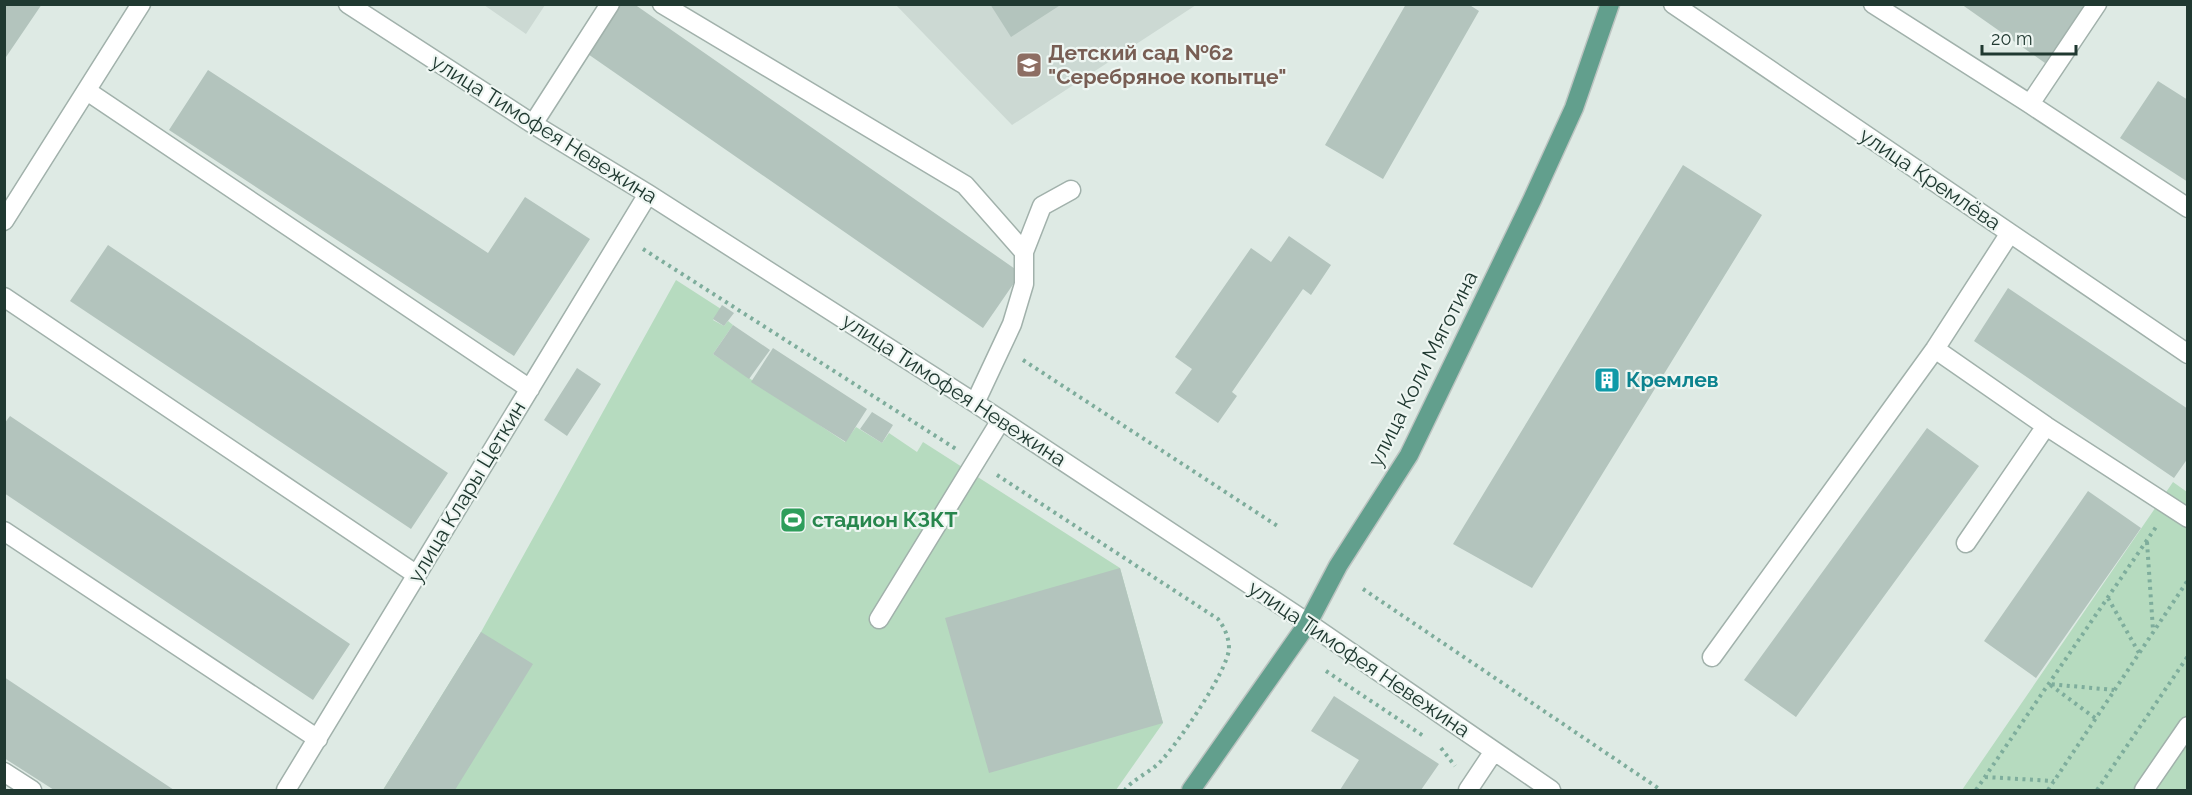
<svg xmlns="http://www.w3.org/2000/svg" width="2192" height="795" viewBox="0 0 2192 795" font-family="Raleway,sans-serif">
<rect width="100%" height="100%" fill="#deeae4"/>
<!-- built -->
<path fill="#ccd9d3" d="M484,5H545L526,34Z
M896,5H1196L1012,125Z"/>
<!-- green -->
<path fill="#b6dbbf" d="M676,280L721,309L713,320L724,326L728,321L733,325L713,354L845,442L856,427L882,443L889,433L917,452L923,442L1120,568L1163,723L1116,790H383L481,632Z
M2173,482L2187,492V790H1962Z"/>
<!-- building -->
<path fill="#b3c4bd" d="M4,4H42L4,60Z
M618,4H634L1021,273L983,328L585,52Z
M990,4H1062L1011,37Z
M1406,4H1468L1479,11L1383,179L1325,145Z
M1961,4H2080L2085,8L2045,63Z
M208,70L488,253L525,197L590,239L514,356L169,130Z
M2158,81L2188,100V182L2120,138Z
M1683,165L1762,215L1532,588L1453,544Z
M1289,236L1331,265L1311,295L1303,289L1232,392L1237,396L1218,423L1175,393L1192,369L1175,357L1251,248L1271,262Z
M108,245L448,473L411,529L70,301Z
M2008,288L2188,409V458L2174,478L1974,341Z
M722,305L734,313L724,326L713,319Z
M733,325L770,350L749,379L713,354Z
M773,348L867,409L846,442L751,382Z
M577,368L601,384L567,436L544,420Z
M872,412L893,425L882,443L860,429Z
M10,416L350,644L313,700L4,493V424Z
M1927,428L1979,466L1796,717L1744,680Z
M2088,491L2141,528L2036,678L1984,641Z
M1120,568L1163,723L989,773L945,618Z
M481,632L533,664L455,790H383Z
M4,677L174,790H54L4,758Z
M1334,696L1439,764L1421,790H1340L1359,760L1311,731Z"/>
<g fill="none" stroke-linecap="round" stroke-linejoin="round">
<defs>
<path id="minor" d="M348,4L533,124L648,194L975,403L1308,623L1551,790
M662,4L965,185L1024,252V284L1012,324L975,403
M1673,4L2188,354
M1873,4L2030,104L2188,208
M87,91L530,389
M2030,104L2097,4
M533,124L610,4
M4,221L141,4
M1024,252L1042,206L1071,190
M4,297L417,575
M1935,349L2046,426L2188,518
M4,531L318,739
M1966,543L2046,426
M879,619L1001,420
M1712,657L1935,349L2010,233
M4,772L32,790
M286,790L648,194
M1468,790L1494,751
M2144,790L2188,726"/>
<path id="major" d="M1191,790L1308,623L1338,566L1409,455L1532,200L1574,108L1610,4"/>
</defs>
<!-- minor casing -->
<use href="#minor" stroke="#a1b1ab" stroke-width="21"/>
<!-- major casing -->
<use href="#major" stroke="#bcc4c1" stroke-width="21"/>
<!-- path -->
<path stroke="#7ead9c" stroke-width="4" stroke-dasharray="3 4.5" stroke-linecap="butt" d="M643,249L956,449
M1023,360L1279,527
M997,475L1218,619C1225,628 1229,638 1229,649C1227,672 1178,743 1161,761C1151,772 1134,778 1125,790
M2147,542L2153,630
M1363,589L1661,790
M2108,598L2139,653
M1326,671L1425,737
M2095,718L2049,684L2114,690
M1441,748L1455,766
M1985,777L2054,781
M1976,790L2156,527
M2048,790L2188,580
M2097,790L2188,656"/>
<!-- minor -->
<use href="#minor" stroke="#fff" stroke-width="18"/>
<!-- major -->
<use href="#major" stroke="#629f8d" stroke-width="18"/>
</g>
<!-- icons -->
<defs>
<symbol id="school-square" viewBox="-11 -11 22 22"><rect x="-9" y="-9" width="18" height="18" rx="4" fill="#8d6e63" stroke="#eef6f2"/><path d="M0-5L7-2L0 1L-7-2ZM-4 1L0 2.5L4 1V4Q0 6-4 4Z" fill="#fff"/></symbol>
<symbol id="building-square" viewBox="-11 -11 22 22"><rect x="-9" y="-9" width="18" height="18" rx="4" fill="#0f9aa8" stroke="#eef6f2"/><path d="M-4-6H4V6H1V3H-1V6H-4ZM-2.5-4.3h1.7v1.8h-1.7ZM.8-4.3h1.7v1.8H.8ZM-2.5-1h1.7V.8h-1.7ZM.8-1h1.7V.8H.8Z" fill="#fff"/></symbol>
<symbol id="stadium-square" viewBox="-11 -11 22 22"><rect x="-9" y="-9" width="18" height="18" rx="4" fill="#2e9e5b" stroke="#eef6f2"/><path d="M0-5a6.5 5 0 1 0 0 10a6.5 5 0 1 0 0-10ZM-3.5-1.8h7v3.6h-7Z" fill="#fff"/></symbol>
</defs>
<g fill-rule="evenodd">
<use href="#school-square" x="1014" y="50" width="30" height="30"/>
<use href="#building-square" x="1592" y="365" width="30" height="30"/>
<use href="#stadium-square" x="778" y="505" width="30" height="30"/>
</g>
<g text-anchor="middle" stroke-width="4.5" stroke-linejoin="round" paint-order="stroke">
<!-- education labels -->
<g font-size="21" font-weight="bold" fill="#785e54" stroke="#eef6f2" text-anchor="start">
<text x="1048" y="60">Детский сад №62<tspan x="1048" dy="24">"Серебряное копытце"</tspan></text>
</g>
<!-- street labels -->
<g font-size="21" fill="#203931" stroke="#eef6f2">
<text transform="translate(544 129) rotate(32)" y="7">улица Тимофея Невежина</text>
<text transform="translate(1930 179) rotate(34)" y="7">улица Кремлёва</text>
<text transform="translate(1423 369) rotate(-63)" y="7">улица Коли Мяготина</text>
<text transform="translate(954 390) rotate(33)" y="7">улица Тимофея Невежина</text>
<text transform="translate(467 492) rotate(-59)" y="7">улица Клары Цеткин</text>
<text transform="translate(1359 659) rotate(34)" y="7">улица Тимофея Невежина</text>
</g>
<!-- culture labels -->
<g font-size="21" font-weight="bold" fill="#0d838f" stroke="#eef6f2" text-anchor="start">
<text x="1626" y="387">Кремлев</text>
</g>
<!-- leisure labels -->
<g font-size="21" font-weight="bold" fill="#27864d" stroke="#eef6f2" text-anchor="start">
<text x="812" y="527">стадион КЗКТ</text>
</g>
</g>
<!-- border -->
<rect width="2192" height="795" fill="none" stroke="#203931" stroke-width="12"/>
<!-- scale -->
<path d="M1982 45v9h94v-9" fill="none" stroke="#203931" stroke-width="3"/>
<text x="1991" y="45" font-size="18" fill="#203931" stroke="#eef6f2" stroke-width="4.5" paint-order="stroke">20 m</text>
</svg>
